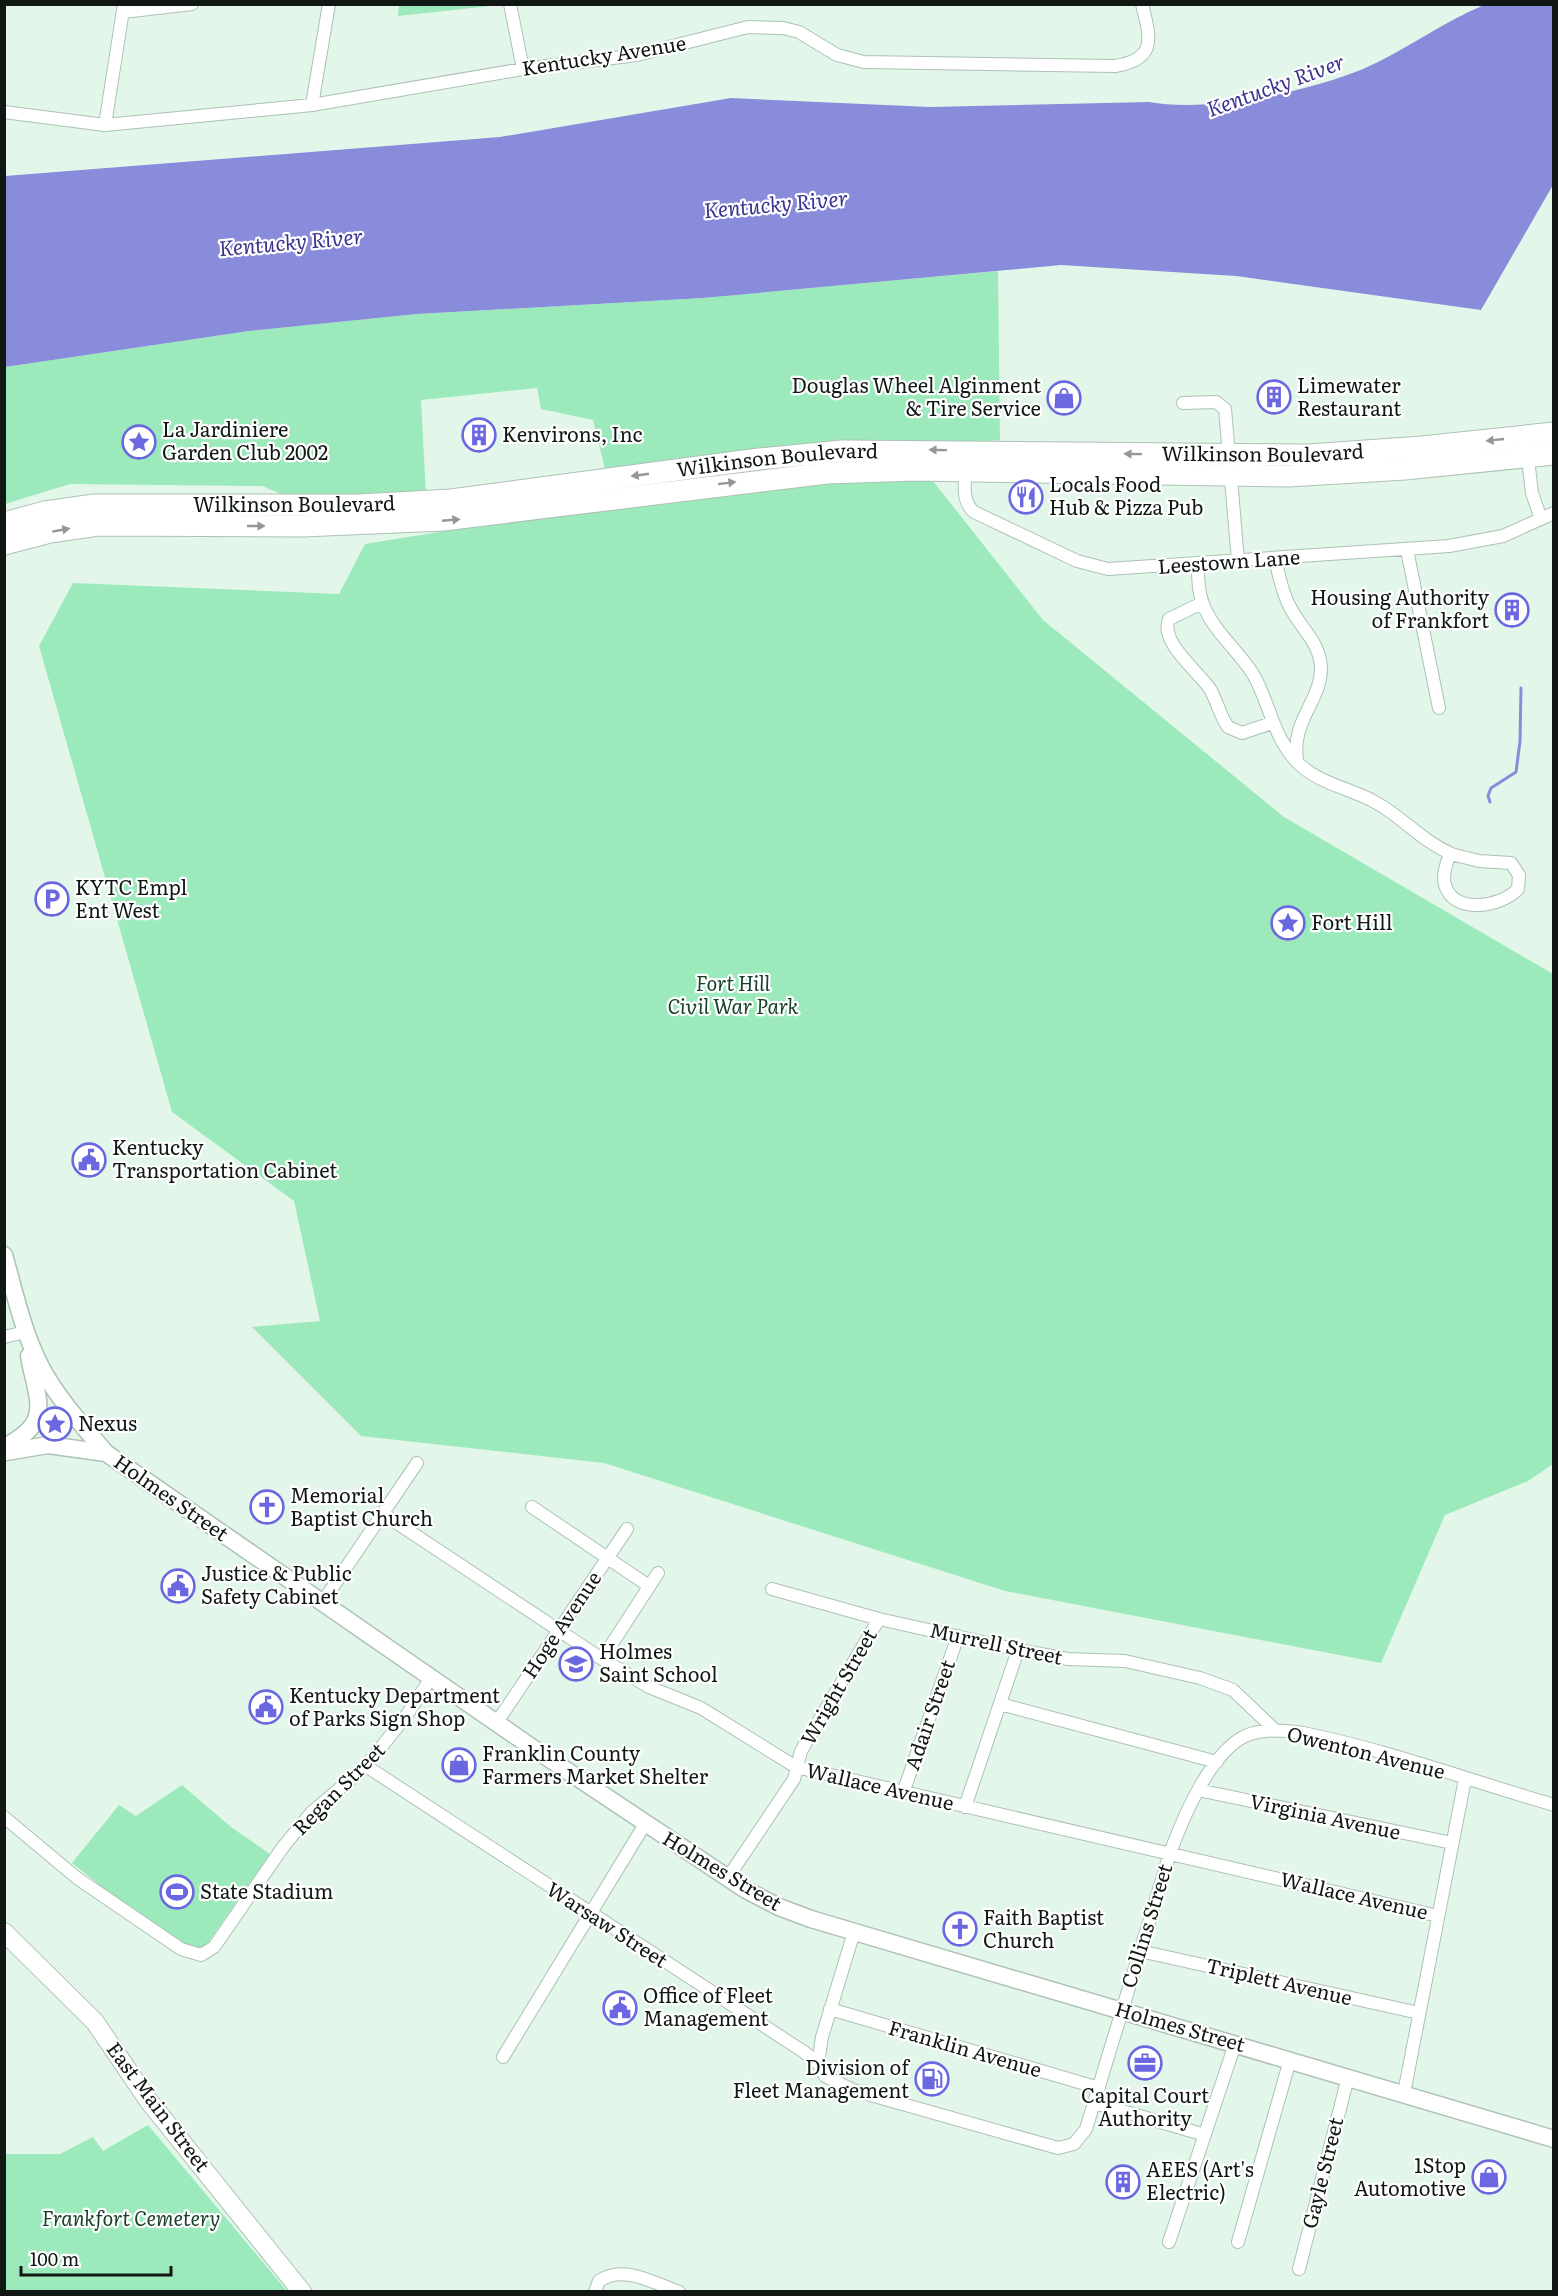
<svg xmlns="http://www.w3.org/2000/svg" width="1558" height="2296" viewBox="0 0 1558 2296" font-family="Literata,serif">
<rect width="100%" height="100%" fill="#e2f7e9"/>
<!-- green -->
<path fill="#9ceabc" d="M399,5V4L500,5L398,16Z
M998,271L1000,440L605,469L593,420L541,409L537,388L421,400L426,496L291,498L262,486L70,484L5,504V367L249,331L417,314L703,298Z
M925,471L1043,620L1284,817L1553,974V1464L1528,1481L1445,1515L1381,1663L1005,1591L604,1463L361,1436L252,1327L320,1321L294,1201L172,1112L39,646L73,583L339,594L365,544L784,476Z
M182,1785L231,1827L270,1854L203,1950C157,1939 110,1892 72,1863L119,1805L136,1816Z
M148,2125L287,2291H5V2154H60L93,2137L103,2151Z"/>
<!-- water -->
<path fill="#888cdb" d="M1484,5H1553V185L1481,310L1236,276L1061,265L703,298L417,314L249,331L5,367V176L500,137L731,98L930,107L1149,102C1208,113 1307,92 1363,69C1405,51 1442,22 1484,5Z"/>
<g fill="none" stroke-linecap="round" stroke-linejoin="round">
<!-- stream -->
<path stroke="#888cdb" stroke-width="3" d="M1490,802L1488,796L1491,788L1516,772L1520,741L1521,688"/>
<defs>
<path id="street" d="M510,4L523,69
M123,12L192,4
M312,105L329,4
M4,112L105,125L312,105L523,69L637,55L748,27L783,28L799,32L837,55L864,62L1115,66C1158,59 1150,37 1142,4
M105,125L124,4
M1183,403L1216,402L1225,409L1238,561
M1527,451L1532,493L1541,519
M966,467C965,483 961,501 974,512L1077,561L1108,569L1449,546L1503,536L1554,513
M1407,550L1439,708
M1275,559C1279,575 1282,593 1290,607C1301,629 1320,642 1321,668C1321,701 1291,721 1297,760
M1198,563C1198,577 1198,591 1203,604C1213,631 1238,650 1253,674C1270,703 1272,736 1298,763C1319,784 1350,788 1375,802C1401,816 1422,841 1450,853L1451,854L1479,861L1511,863L1519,875L1518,889C1501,907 1454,915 1445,885C1442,874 1447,863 1450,853
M1202,603L1169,619C1159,642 1198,671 1210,689C1217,701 1220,716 1228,727L1242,733L1272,723
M4,1337L25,1332
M532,1507L649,1586
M382,1513L602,1659L649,1687L701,1708L796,1767L1438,1916
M772,1589L879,1619L1018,1650L1068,1659L1125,1661L1200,1678L1233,1690L1276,1731
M322,1603L417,1463
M602,1659L658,1573
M1000,1704L1217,1762
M497,1722L627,1529
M366,1766L804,2052L818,2063L825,2076L853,2090L1058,2148L1074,2144L1086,2129L1170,1853C1183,1818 1209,1754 1245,1736C1262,1728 1285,1730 1303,1733C1388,1750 1471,1781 1554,1805
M1198,1790L1452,1843
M903,1793L958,1636
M965,1807L1018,1650
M4,1817L77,1878L181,1949L201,1955L214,1947L283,1847L311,1813L366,1766L406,1716L431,1678
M727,1879L794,1779L801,1751L879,1619
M1140,1951L1419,2013
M830,2009L1099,2088
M503,2057L645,1824
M818,2063L822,2037L854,1932
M1404,2093L1465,1779
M1095,2103L1205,2135
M1169,2242L1235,2044
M1238,2242L1290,2060
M1299,2269L1348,2077
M595,2292L599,2281C623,2264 654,2283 679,2292"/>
<path id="secondary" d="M4,1255C15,1293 23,1333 42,1369C59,1400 83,1426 106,1453L530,1746L746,1890L779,1907L811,1919L1554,2139
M4,1447C54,1422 37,1401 29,1356
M6,1452L48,1445L106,1453"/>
<path id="primary" d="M4,1932L95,2022L148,2100L302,2292"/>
<g id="highway">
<path id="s1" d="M4,523L45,512L94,505H359L451,500L759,459L842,451L1309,455L1422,447L1554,433"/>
<path d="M4,544L50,532L98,525L302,526L443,520L827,473L914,470L1289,476L1405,469L1554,454"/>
</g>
</defs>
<!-- street casing -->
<use href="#street" stroke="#adc1b4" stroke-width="14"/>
<!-- secondary casing -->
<use href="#secondary" stroke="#adc1b4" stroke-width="19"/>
<!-- primary casing -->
<use href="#primary" stroke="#adc1b4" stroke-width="20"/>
<!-- highway casing -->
<use href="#highway" stroke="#adc1b4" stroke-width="23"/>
<!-- street -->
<use href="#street" stroke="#fff" stroke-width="12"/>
<!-- secondary -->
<use href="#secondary" stroke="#fff" stroke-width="16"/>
<!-- primary -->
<use href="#primary" stroke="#fff" stroke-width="18"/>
<!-- highway -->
<use href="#highway" stroke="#fff" stroke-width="21"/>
</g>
<!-- one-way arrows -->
<defs><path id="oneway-solid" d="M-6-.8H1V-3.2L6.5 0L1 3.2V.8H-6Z" transform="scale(1.5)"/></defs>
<g fill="#949795">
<use href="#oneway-solid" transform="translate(1495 440) rotate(174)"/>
<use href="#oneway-solid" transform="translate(938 450) rotate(-179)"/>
<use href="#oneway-solid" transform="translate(1133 454) rotate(-179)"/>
<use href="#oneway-solid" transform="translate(640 475) rotate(172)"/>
<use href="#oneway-solid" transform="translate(727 483) rotate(-7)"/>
<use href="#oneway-solid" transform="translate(451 520) rotate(-5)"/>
<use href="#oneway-solid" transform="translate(256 526)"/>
<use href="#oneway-solid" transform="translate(61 530) rotate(-10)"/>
</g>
<!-- icons -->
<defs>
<symbol id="building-ring" viewBox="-11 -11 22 22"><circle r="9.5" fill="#fff" stroke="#6b67e1" stroke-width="1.5"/><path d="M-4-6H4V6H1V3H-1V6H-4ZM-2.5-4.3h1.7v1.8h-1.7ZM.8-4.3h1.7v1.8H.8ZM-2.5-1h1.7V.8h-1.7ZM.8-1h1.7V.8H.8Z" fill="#6b67e1"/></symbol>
<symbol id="shop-ring" viewBox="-11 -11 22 22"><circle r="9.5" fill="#fff" stroke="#6b67e1" stroke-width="1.5"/><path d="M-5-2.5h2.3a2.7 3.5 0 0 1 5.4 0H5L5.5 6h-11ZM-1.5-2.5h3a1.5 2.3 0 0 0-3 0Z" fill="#6b67e1"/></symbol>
<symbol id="sight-ring" viewBox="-11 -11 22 22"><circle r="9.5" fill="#fff" stroke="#6b67e1" stroke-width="1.5"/><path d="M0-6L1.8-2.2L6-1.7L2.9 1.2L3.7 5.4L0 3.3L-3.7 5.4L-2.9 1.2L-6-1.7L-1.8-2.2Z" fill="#6b67e1"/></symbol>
<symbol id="restaurant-ring" viewBox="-11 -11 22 22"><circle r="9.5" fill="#fff" stroke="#6b67e1" stroke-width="1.5"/><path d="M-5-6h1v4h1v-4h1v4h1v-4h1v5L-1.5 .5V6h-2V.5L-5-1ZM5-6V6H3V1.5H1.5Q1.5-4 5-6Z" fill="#6b67e1"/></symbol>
<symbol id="parking-ring" viewBox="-11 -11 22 22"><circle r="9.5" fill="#fff" stroke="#6b67e1" stroke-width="1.5"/><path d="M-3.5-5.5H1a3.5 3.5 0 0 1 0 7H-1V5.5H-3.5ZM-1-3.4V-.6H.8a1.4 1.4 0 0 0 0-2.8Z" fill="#6b67e1"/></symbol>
<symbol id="civic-ring" viewBox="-11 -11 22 22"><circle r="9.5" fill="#fff" stroke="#6b67e1" stroke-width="1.5"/><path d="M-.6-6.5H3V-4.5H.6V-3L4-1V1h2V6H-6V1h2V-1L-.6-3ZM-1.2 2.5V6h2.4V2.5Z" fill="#6b67e1"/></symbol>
<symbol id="church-ring" viewBox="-11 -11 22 22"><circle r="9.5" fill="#fff" stroke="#6b67e1" stroke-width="1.5"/><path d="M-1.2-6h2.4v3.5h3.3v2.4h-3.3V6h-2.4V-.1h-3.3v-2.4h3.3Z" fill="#6b67e1"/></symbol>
<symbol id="school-ring" viewBox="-11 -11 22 22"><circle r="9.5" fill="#fff" stroke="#6b67e1" stroke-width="1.5"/><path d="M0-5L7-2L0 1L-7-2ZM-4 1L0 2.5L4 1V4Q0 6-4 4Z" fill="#6b67e1"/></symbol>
<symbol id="stadium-ring" viewBox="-11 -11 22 22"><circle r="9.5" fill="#fff" stroke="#6b67e1" stroke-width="1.5"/><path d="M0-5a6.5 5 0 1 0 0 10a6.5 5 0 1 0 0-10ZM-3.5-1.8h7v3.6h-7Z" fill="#6b67e1"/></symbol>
<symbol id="office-ring" viewBox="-11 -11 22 22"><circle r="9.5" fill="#fff" stroke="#6b67e1" stroke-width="1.5"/><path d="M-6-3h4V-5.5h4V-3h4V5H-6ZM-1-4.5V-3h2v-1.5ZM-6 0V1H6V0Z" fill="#6b67e1"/></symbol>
<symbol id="fuel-ring" viewBox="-11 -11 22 22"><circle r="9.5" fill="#fff" stroke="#6b67e1" stroke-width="1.5"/><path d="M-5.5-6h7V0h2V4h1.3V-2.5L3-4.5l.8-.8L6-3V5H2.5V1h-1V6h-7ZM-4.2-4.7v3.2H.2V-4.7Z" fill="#6b67e1"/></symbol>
</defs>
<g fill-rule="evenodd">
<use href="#building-ring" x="1255" y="378" width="38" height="38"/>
<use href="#shop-ring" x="1045" y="379" width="38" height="38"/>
<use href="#building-ring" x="460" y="416" width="38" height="38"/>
<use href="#sight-ring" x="120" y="423" width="38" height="38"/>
<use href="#restaurant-ring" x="1007" y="478" width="38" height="38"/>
<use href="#building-ring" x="1493" y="591" width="38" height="38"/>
<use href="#parking-ring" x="33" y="880" width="38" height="38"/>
<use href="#sight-ring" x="1269" y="904" width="38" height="38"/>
<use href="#civic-ring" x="70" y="1141" width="38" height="38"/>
<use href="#sight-ring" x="36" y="1405" width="38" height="38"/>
<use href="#church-ring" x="248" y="1488" width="38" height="38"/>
<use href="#civic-ring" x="159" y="1567" width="38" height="38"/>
<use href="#school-ring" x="557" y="1645" width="38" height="38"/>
<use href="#civic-ring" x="247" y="1688" width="38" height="38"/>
<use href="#shop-ring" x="440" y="1746" width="38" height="38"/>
<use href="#stadium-ring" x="158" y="1873" width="38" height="38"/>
<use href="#church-ring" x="941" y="1910" width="38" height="38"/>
<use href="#civic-ring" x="601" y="1989" width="38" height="38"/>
<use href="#office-ring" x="1126" y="2044" width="38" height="38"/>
<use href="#fuel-ring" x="913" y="2060" width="38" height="38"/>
<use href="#shop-ring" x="1470" y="2158" width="38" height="38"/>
<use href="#building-ring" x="1104" y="2163" width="38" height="38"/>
</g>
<g text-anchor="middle" stroke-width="4.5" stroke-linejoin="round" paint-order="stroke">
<!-- street labels -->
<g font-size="20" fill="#111814" stroke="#fff">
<text transform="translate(604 56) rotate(-9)" y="7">Kentucky Avenue</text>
<text dy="7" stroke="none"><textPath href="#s1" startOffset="1264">Wilkinson Boulevard</textPath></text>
<text dy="7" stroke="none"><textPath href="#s1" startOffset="778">Wilkinson Boulevard</textPath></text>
<text dy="7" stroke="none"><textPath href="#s1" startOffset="292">Wilkinson Boulevard</textPath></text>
<text transform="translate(1229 562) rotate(-4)" y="7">Leestown Lane</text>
<text transform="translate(171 1498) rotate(35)" y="7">Holmes Street</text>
<text transform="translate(562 1625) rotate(-56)" y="7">Hoge Avenue</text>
<text transform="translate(996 1644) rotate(12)" y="7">Murrell Street</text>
<text transform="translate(839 1687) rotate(-60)" y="7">Wright Street</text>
<text transform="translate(930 1715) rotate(-71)" y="7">Adair Street</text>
<text transform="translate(1366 1753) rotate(14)" y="7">Owenton Avenue</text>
<text transform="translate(880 1787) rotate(13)" y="7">Wallace Avenue</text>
<text transform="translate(339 1789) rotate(-45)" y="7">Regan Street</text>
<text transform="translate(1325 1817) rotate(12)" y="7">Virginia Avenue</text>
<text transform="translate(722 1871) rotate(31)" y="7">Holmes Street</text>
<text transform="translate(1354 1896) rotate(13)" y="7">Wallace Avenue</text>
<text transform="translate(607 1925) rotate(33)" y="7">Warsaw Street</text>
<text transform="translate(1147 1926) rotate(-73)" y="7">Collins Street</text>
<text transform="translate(1279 1982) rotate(13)" y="7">Triplett Avenue</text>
<text transform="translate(1180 2027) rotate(16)" y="7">Holmes Street</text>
<text transform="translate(965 2049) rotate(16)" y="7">Franklin Avenue</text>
<text transform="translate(158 2107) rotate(53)" y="7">East Main Street</text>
<text transform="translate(1323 2173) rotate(-76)" y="7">Gayle Street</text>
</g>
<!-- poi labels -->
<g font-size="20" fill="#111814" stroke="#fff" text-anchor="start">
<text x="1041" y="393" text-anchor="end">Douglas Wheel Alginment<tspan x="1041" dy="23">&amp; Tire Service</tspan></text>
<text x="1297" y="393">Limewater<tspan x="1297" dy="23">Restaurant</tspan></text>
<text x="162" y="437">La Jardiniere<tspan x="162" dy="23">Garden Club 2002</tspan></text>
<text x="502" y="442">Kenvirons, Inc</text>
<text x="1049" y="492">Locals Food<tspan x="1049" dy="23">Hub &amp; Pizza Pub</tspan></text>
<text x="1489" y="605" text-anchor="end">Housing Authority<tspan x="1489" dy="23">of Frankfort</tspan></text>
<text x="75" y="895">KYTC Empl<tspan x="75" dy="23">Ent West</tspan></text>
<text x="1311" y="930">Fort Hill</text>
<text x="112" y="1155">Kentucky<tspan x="112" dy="23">Transportation Cabinet</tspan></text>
<text x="78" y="1431">Nexus</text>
<text x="290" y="1503">Memorial<tspan x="290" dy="23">Baptist Church</tspan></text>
<text x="201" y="1581">Justice &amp; Public<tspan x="201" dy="23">Safety Cabinet</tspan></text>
<text x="599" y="1659">Holmes<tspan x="599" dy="23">Saint School</tspan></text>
<text x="289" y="1703">Kentucky Department<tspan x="289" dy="23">of Parks Sign Shop</tspan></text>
<text x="482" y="1761">Franklin County<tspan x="482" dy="23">Farmers Market Shelter</tspan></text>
<text x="200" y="1899">State Stadium</text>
<text x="983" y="1925">Faith Baptist<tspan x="983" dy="23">Church</tspan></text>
<text x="643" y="2003">Office of Fleet<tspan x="643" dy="23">Management</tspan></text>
<text x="909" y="2075" text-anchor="end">Division of<tspan x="909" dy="23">Fleet Management</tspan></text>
<text x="1145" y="2103" text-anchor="middle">Capital Court<tspan x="1145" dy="23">Authority</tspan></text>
<text x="1466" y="2173" text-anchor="end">1Stop<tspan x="1466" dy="23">Automotive</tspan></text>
<text x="1146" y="2177">AEES (Art's<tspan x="1146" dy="23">Electric)</tspan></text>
</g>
<!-- park labels -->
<g font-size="20" font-style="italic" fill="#18402b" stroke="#fff">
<text x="733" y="991">Fort Hill<tspan x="733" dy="23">Civil War Park</tspan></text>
<text x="131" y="2226">Frankfort Cemetery</text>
</g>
<!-- water labels -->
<g font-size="21" font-style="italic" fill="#3b338f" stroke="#fff">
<text transform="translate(1276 86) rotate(-20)" y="7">Kentucky River</text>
<text transform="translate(776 205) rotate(-5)" y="7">Kentucky River</text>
<text transform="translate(291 243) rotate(-5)" y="7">Kentucky River</text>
</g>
</g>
<!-- border -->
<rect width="1558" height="2296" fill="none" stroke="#111814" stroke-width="12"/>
<!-- scale -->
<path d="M21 2266v9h150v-9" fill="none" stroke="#111814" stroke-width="3"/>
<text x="30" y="2266" font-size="18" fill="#111814" stroke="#ffffff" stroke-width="4.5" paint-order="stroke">100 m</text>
</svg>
